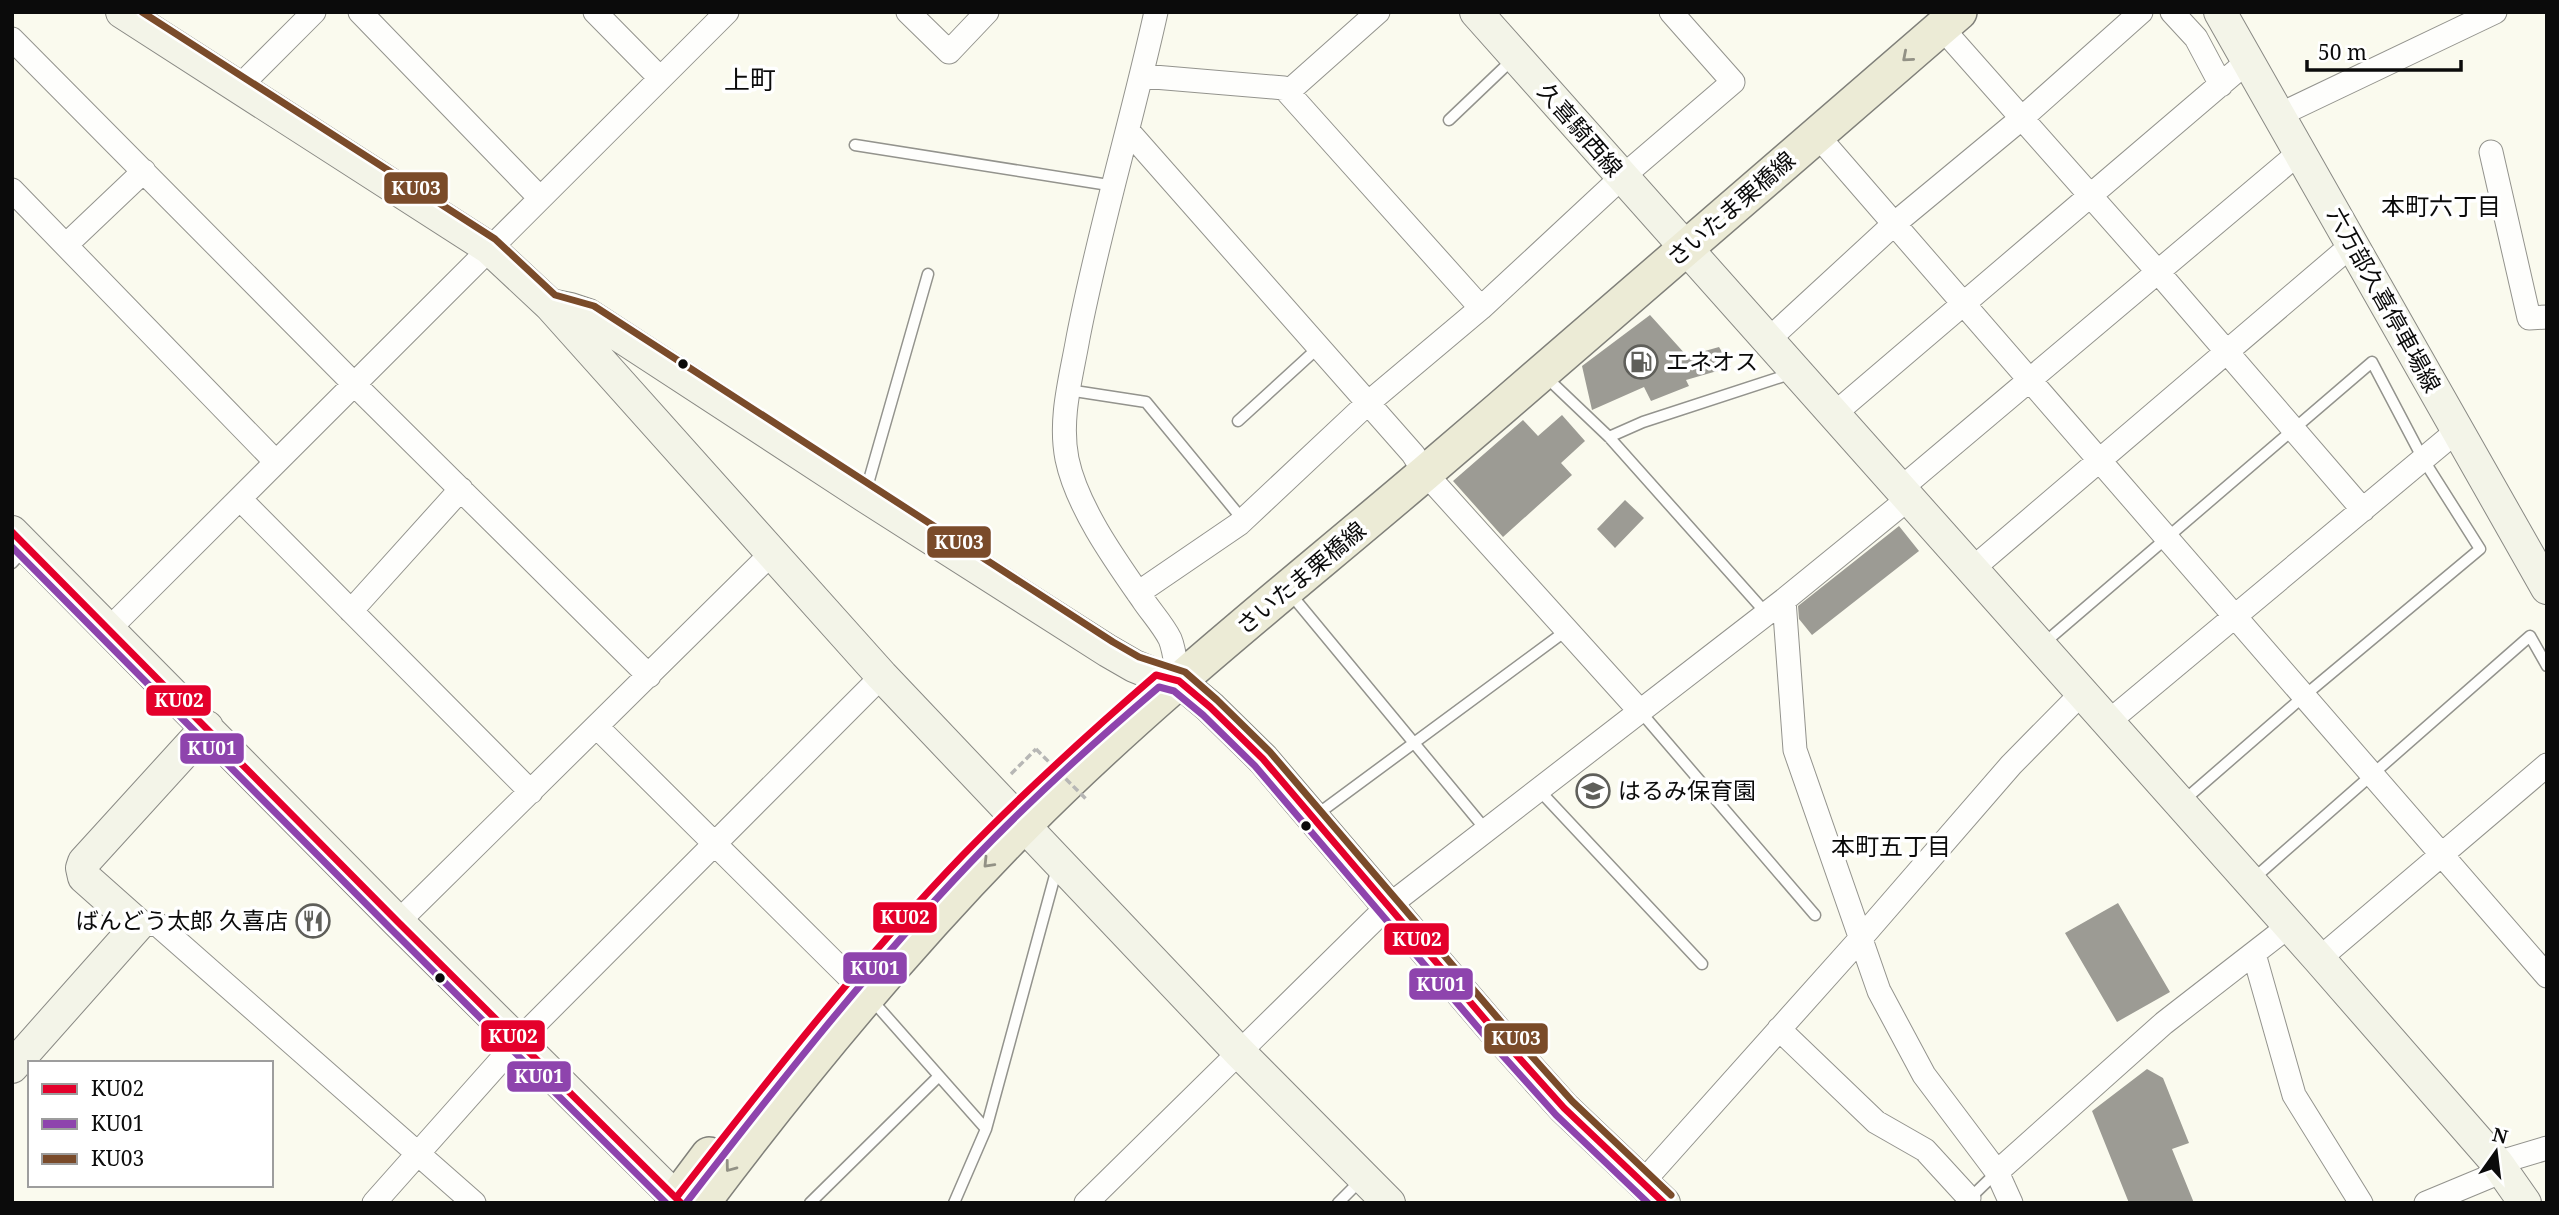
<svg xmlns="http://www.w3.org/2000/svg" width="2559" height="1215" viewBox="0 0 2559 1215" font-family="'Noto Serif','Noto Sans JP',serif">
<rect width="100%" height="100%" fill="#fafaee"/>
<!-- building -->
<path fill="#9c9b94" d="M1650,315L1687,356L1719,347L1731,367L1686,380L1689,386L1651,401L1644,387L1592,410L1582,366Z
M1562,415L1585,441L1561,463L1572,475L1503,537L1453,481L1523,420L1538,436Z
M1625,500L1644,518L1615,548L1597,529Z
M1899,526L1919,551L1812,635L1799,619L1798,606Z
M2118,903L2170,992L2117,1022L2065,933Z
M2147,1069L2163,1078L2189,1143L2172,1149L2194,1203H2129L2092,1111Z"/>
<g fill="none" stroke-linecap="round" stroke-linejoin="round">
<defs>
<path id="lane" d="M1449,120L1513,59
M855,145L1115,186
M1546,377L1609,437L1766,613
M1068,390L1146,402L1243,520
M1238,421L1319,347
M1609,437L1643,422L1793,373
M865,494L928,274
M12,563L25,549
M1289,592L1486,830
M2043,644L2372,362L2423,459L2480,549L2304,696L2182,802
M1639,710L1815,915
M1538,789L1702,964
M1315,816L1567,630
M2252,880L2530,636L2547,666
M871,999L986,1129
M1969,1199L1997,1172
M810,1203L939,1076
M954,1203L986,1129L1057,868
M1338,1203L1361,1180"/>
<path id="street" d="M360,12L540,198
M595,12L660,78
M908,12L949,52L987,12
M1156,12C1132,121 1099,229 1078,338C1071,378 1059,419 1067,459C1077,507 1115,560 1143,600C1151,612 1163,625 1170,639C1175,651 1176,668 1179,681
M2172,12L2196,38L2221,85
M1946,15L1941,27L2158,272L2363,510
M12,39L354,384L649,676
M1142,76L1284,88L1481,308
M239,87L314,12
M1288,92L1378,12
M2279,115L2495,12
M1129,132L1413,454L1425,473L1639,710
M1817,135L2547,976
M2491,152L2529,318L2547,317
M12,190L276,462
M66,245L144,171
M1767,341L1894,224L2022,118L2141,12
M1833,415L2248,61
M1899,490L2300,152
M240,499L531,792
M1971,570L2353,244
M1138,593L1239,524L1368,403L1481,308L1621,178L1733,82L1671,12
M1784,600L1795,750L1879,991L1924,1075L1997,1172L2011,1203
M351,611L461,489
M109,629L727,12
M2107,723L2458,430
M597,727L850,978
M398,922L771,554
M138,925L157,924L474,1203
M2254,954L2294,1095L2361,1203
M2319,959L2547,765
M1779,1029L1876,1122L1925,1150L1969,1198
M2497,1163L2547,1148
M1997,1172L2164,1023L2289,926
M1642,1183L1861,938L2011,765L2081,694
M374,1203L518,1041L882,676
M1086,1203L1387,907L1784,600L1908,499
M2426,1203L2503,1171"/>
<path id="secondary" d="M122,12L489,248L550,305L882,676L1239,1052L1389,1203
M1476,12L2319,959L2497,1163L2525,1203
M2220,12L2547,588
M550,305L570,309L588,315L865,496L1108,651L1134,666L1156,675L1179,681L1210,707L1263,759L1494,1030L1564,1108L1664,1203
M12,532L398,922L676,1198
M12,1067L138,925L84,877L82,868L84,862L207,727"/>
<path id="primary" d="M673,1203L709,1155
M702,1203C802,1070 907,943 1024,825C1149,699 1289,589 1424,474C1603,321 1781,167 1959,12"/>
</defs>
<!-- lane casing -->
<use href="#lane" stroke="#93938d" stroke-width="13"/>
<!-- street casing -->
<use href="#street" stroke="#93938d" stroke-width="25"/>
<!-- secondary casing -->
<use href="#secondary" stroke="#898984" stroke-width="34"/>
<!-- primary casing -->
<use href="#primary" stroke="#80807a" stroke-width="38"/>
<!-- path -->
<path stroke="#b7b7b5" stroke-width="3.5" stroke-dasharray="7 3.5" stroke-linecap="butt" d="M1011,774L1036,749"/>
<!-- lane -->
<use href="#lane" stroke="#fefefc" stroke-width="10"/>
<!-- street -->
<use href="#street" stroke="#fefefc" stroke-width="23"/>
<!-- secondary -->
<use href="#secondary" stroke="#f3f4e8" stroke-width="32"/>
<!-- primary -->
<use href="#primary" stroke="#ecebd6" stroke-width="35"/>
<!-- path-bridge -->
<path stroke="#b7b7b5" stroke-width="3.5" stroke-dasharray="7 3.5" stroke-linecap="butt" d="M1036,749L1088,801"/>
<defs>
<path id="bus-1" d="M12,532L398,922L681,1203
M676,1198C767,1081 859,963 962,856C1024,792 1089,733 1156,675L1179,681L1210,707L1263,759L1494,1030L1564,1108L1664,1203"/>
<path id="bus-2" d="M12,547L391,929L666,1203
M686,1203C776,1087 867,971 969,864C1029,801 1093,743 1159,687L1174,691L1203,715L1255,766L1486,1037L1556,1115L1648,1203"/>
<path id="bus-3" d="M142,12L495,239L555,295L594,306L1113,642L1139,657L1185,672L1217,700L1270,752L1502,1023L1572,1101L1671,1195"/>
</defs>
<!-- bus-1 casing -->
<use href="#bus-1" stroke="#fff" stroke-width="12"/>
<!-- bus-2 casing -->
<use href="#bus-2" stroke="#fff" stroke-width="12"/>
<!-- bus-3 casing -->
<use href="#bus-3" stroke="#fff" stroke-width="12"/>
<!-- bus-1 -->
<use href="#bus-1" stroke="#e4002b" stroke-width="7"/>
<!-- bus-2 -->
<use href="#bus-2" stroke="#8e44ad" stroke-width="7"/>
<!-- bus-3 -->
<use href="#bus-3" stroke="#7a4b2a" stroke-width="7"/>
</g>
<!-- one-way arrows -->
<defs><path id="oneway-chevron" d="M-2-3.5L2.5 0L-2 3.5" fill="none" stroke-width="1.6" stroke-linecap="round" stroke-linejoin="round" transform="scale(1.75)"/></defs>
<g stroke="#929185">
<use href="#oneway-chevron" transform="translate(1907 57) rotate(139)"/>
<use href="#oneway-chevron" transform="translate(988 863) rotate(134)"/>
<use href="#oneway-chevron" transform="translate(730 1167) rotate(127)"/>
</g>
<!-- icons -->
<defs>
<symbol id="fuel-ring" viewBox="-11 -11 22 22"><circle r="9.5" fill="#fff" stroke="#5f5f5a" stroke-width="1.5"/><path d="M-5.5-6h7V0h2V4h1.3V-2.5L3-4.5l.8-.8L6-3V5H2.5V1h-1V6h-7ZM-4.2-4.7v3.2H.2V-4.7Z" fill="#5f5f5a"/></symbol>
<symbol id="school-ring" viewBox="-11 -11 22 22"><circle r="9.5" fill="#fff" stroke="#5f5f5a" stroke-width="1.5"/><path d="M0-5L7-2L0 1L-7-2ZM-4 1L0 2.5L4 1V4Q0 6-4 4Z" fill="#5f5f5a"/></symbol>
<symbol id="restaurant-ring" viewBox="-11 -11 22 22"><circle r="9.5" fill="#fff" stroke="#5f5f5a" stroke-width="1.5"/><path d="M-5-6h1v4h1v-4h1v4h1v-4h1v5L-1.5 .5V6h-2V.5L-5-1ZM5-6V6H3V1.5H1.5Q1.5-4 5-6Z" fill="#5f5f5a"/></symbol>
</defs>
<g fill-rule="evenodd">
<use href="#fuel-ring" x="1622" y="343" width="38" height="38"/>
<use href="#school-ring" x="1574" y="772" width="38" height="38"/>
<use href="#restaurant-ring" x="294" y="902" width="38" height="38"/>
</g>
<!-- markers -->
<g fill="#0b0b0b" stroke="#fff" stroke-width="2.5">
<circle cx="683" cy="364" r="6"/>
<circle cx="1306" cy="826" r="6"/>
<circle cx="440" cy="978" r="6"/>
</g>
<g text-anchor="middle" stroke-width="7" stroke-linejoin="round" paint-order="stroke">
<!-- street labels -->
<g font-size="23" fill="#0b0b0b" stroke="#fff">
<text transform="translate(1580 130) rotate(49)" y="8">久喜騎西線</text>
<text transform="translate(1731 209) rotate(-41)" y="8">さいたま栗橋線</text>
<text transform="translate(2384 300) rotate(61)" y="8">六万部久喜停車場線</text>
<text transform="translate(1301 578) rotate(-40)" y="8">さいたま栗橋線</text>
</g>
<!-- poi labels -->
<g font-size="23" fill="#0b0b0b" stroke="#fff" text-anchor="start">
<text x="1666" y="370">エネオス</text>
<text x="1618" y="799">はるみ保育園</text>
<text x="288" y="929" text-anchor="end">ばんどう太郎 久喜店</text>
</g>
<!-- neighbourhood labels -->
<g font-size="24" fill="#0b0b0b" stroke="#fff">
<text x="2441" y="215">本町六丁目</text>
<text x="1891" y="855">本町五丁目</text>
</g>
<!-- quarter labels -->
<g font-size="26" fill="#0b0b0b" stroke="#fff">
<text x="750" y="89">上町</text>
</g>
</g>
<g stroke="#fff" stroke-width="2.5">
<rect x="383" y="171" width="66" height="34" rx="7" fill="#7a4b2a"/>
<rect x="926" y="525" width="66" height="34" rx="7" fill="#7a4b2a"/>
<rect x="145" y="684" width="67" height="33" rx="7" fill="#e4002b"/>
<rect x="179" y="732" width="66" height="33" rx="7" fill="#8e44ad"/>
<rect x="872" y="901" width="66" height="33" rx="7" fill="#e4002b"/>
<rect x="1383" y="922" width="67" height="34" rx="7" fill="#e4002b"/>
<rect x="842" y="951" width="66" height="34" rx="7" fill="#8e44ad"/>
<rect x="1408" y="967" width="66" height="34" rx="7" fill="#8e44ad"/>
<rect x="480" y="1019" width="66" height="34" rx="7" fill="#e4002b"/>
<rect x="1483" y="1022" width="66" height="33" rx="7" fill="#7a4b2a"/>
<rect x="506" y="1060" width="66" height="33" rx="7" fill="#8e44ad"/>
</g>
<g font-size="19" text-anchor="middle" font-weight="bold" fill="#fff">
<text x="416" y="195">KU03</text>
<text x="959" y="549">KU03</text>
<text x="179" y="707">KU02</text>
<text x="212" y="755">KU01</text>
<text x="905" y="924">KU02</text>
<text x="1417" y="946">KU02</text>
<text x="875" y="975">KU01</text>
<text x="1441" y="991">KU01</text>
<text x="513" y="1043">KU02</text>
<text x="1516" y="1045">KU03</text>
<text x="539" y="1083">KU01</text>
</g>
<!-- border -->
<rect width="2559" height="1215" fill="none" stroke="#0b0b0b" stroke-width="28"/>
<!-- legend -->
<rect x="28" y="1061" width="245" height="126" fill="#ffffff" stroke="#9d9d9d" stroke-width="2"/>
<rect x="42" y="1084" width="35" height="10" fill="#e4002b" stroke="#9d9d9d" stroke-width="2"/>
<text x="91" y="1096" font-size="21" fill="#0b0b0b">KU02</text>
<rect x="42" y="1119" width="35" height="10" fill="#8e44ad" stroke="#9d9d9d" stroke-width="2"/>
<text x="91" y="1131" font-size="21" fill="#0b0b0b">KU01</text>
<rect x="42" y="1154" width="35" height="10" fill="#7a4b2a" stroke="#9d9d9d" stroke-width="2"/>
<text x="91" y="1166" font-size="21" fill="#0b0b0b">KU03</text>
<!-- north arrow -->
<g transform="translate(2496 1152) rotate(14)" stroke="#ffffff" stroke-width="5" paint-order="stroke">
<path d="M0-5L12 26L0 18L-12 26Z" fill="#0b0b0b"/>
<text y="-10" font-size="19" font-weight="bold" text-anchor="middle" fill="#0b0b0b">N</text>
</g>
<!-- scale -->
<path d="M2307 60v10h154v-10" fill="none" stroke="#0b0b0b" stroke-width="3.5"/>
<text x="2318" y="60" font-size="21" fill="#0b0b0b" stroke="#ffffff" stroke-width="5" paint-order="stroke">50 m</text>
</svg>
